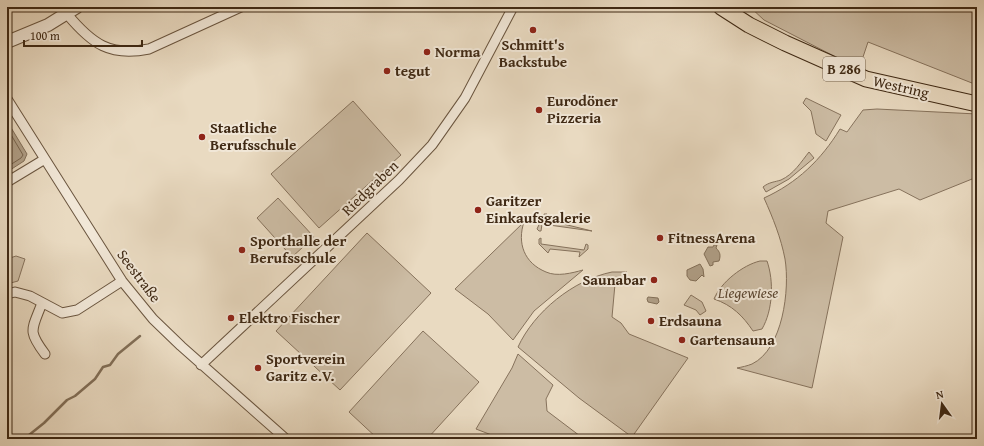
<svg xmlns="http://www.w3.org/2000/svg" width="984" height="446" viewBox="0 0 984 446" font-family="'Gentium Book Plus',serif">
<rect width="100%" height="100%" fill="#e9dac1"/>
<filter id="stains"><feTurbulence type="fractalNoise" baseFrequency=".005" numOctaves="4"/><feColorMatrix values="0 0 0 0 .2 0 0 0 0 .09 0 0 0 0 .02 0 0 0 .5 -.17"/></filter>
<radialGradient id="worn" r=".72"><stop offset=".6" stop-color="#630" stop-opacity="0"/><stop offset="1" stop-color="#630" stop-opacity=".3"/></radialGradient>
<!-- green -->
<path fill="#ccbca4" stroke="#86725c" d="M750,7H977V85L868,42L859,69L764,20Z
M806,98L841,115L826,141L816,134L811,111L803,103Z
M353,101L401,155L319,228L271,174Z
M877,109L977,114V177L920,200L899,189L828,211L826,223L843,237L812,388L737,368C742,367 747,366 752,364C783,349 790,289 785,259C781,238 773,218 764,198C797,183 821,160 840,129L847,132L863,110Z
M809,152L814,158L789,179L766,192L763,187C769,182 775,182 781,180C794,174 801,162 809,152Z
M278,198L314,237L292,257L257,218Z
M544,214H547V220L592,231L542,224L541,231H539L537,229Z
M524,222C517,243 524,263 546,272C557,277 572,273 583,270L534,311L513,340L488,314L455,289Z
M367,233L431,293L340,390L276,331Z
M541,238V244L584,250L586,244L588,245V249L579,257L580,252L550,249L548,253L539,244V239Z
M16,256L25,259L18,281L7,284V259Z
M760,261H767C774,281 773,310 762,329L753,331C743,316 732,305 714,299C721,282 743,265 760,261Z
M612,272H627L615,284L612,317L621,323L629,334L688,358L632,437L579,398L518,347C534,312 573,280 612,272Z
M691,295L702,302L706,311L700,315L696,310L684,305Z
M423,331L479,382L427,439H378L349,412Z
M518,354L553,385L546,399L547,411L584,439H502L476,429L512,368Z"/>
<!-- water -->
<path fill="#af9e86" stroke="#826f58" d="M7,121L27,154L24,161L7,172Z
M714,245H717L716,248C720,252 721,255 719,261L713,262V265L710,266L704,254L708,247H713Z
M700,264L703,269L704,277L702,275L696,281L690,280L687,276V270Z
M648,297L658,298L659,302L657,304L648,302L647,299Z"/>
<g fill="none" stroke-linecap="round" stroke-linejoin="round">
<!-- shore -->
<path stroke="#77644d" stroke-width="1" d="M7,128L23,155L21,158L7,167"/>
<!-- stream -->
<path stroke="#826f58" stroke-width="2.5" d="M24,439L44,423L67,400L75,396L95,379L103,367L110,365L118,354L140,336"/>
<defs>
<path id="minor" d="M67,14C92,44 110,57 149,49L241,7
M7,99L122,281L153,319L181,346L286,439
M7,182L45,159
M7,294L15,292L30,296L62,313L77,310L122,281
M42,303C32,330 27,330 45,354
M201,365L399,180L432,145L465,98L513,7"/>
<path id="tertiary" d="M7,42L48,25L77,7"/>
<path id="primary" d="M721,7L749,25L785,43L866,79L977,104"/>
</defs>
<!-- minor casing -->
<use href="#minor" stroke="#6a553f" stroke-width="11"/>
<!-- tertiary casing -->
<use href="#tertiary" stroke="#6a553f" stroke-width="14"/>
<!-- primary casing -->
<use href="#primary" stroke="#3f2914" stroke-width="17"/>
<!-- minor -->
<use href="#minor" stroke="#f1e7d7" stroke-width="9"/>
<!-- tertiary -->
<use href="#tertiary" stroke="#f1e7d7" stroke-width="12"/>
<!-- primary -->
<use href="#primary" stroke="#e9dac1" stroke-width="15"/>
</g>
<!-- markers -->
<g fill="#8f2418" stroke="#f1e7d7" stroke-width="1.5">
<circle cx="533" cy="30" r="4"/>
<circle cx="427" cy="52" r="4"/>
<circle cx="387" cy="71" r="4"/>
<circle cx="539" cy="110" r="4"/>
<circle cx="202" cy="137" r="4"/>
<circle cx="478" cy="210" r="4"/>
<circle cx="660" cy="238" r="4"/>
<circle cx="242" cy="250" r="4"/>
<circle cx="654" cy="280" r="4"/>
<circle cx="231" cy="318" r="4"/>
<circle cx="651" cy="321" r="4"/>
<circle cx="682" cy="340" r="4"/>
<circle cx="258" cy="368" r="4"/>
</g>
<g text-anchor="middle" stroke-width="4" stroke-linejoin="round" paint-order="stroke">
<!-- shield labels -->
<rect fill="#f1e7d7" stroke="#74624e" stroke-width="1" x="823" y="57" width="42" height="24" rx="3"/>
<g font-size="14" font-weight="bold" fill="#3f2914">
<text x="844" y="74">B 286</text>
</g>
<!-- poi labels -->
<g font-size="15" font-weight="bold" fill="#3f2914" stroke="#f1e7d7" text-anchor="start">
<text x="533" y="50" text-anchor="middle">Schmitt's<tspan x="533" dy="17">Backstube</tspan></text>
<text x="435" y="57">Norma</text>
<text x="395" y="76">tegut</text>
<text x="547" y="106">Eurodöner<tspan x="547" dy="17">Pizzeria</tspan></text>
<text x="210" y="133">Staatliche<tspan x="210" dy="17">Berufsschule</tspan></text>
<text x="486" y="206">Garitzer<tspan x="486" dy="17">Einkaufsgalerie</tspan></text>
<text x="668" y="243">FitnessArena</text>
<text x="250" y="246">Sporthalle der<tspan x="250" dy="17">Berufsschule</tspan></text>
<text x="646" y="285" text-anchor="end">Saunabar</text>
<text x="239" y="323">Elektro Fischer</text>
<text x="659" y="326">Erdsauna</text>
<text x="690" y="345">Gartensauna</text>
<text x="266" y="364">Sportverein<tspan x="266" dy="17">Garitz e.V.</tspan></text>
</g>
<!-- street labels -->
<g font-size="15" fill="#3f2914" stroke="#f1e7d7">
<text transform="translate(901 87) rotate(13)" y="5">Westring</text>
<text transform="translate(370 188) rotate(-44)" y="5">Riedgraben</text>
<text transform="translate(139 276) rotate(53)" y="5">Seestraße</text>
</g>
<!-- park labels -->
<g font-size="15" font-style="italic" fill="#5b4631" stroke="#f1e7d7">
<text x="748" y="298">Liegewiese</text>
</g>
</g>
<!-- margin -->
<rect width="984" height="446" fill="none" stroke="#e9dac1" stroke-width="24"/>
<rect x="8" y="8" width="968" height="430" fill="none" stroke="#3f2914" stroke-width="2"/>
<rect x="12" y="12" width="960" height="422" fill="none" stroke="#3f2914"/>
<!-- north arrow -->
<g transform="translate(942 404) rotate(346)" stroke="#f1e7d7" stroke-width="3" paint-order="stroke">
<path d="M0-3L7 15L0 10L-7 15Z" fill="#3f2914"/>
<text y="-6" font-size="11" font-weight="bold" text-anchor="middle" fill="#3f2914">N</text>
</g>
<!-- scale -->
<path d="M24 40v6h118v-6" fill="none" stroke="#3f2914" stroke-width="2"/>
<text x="30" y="40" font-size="12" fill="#3f2914" stroke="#f1e7d7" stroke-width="3" paint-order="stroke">100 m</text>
<rect width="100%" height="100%" filter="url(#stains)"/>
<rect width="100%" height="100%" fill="url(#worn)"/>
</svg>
